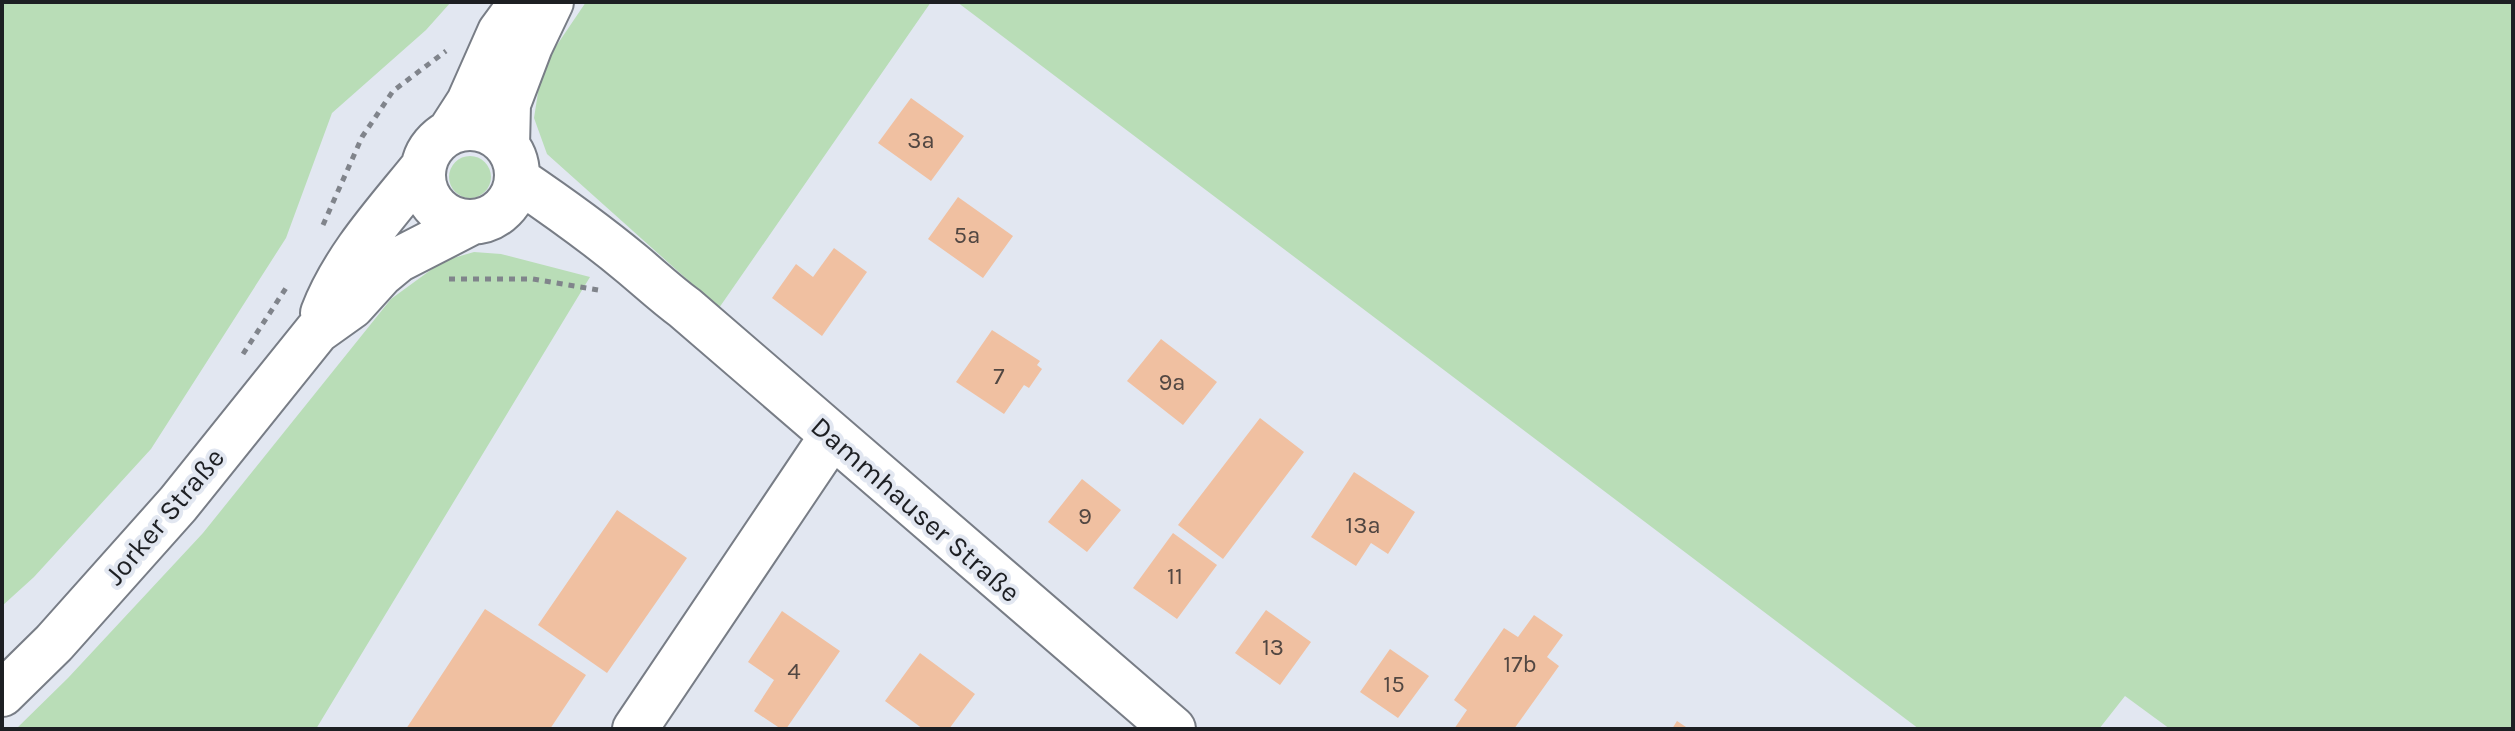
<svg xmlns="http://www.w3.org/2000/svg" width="2515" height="731" viewBox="0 0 2515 731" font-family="Karla,sans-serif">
<rect width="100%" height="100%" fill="#e2e7f1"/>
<!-- green -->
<path fill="#b9ddb7" d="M2,2H451L426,30L332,113L286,238L151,449L34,577L2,606Z
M586,2H931L719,308L547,154L534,118L542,67Z
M957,2H2513V729H2170L2125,696L2099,729H1919Z
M449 177a21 21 0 1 1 42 0a21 21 0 1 1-42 0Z
M474,252L501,254L590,277L316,729H16L68,678L203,533L391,299L443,261Z"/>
<!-- building -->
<path fill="#f0c0a1" d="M911,98L964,136L931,181L878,143Z
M958,197L1013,236L983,278L928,239Z
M834,248L867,272L822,336L772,298L796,264L813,277Z
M992,330L1040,361L1037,365L1042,369L1029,388L1024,385L1004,414L956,382Z
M1161,339L1217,382L1183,425L1127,381Z
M1260,418L1304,452L1223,559L1178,525Z
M1354,472L1415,512L1388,554L1371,543L1356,566L1311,537Z
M1082,479L1121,510L1087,552L1048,522Z
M617,510L687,558L607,673L538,625Z
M1173,533L1217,565L1177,619L1133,588Z
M485,609L586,675L550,729H406Z
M1266,610L1311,642L1280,685L1235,653Z
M782,611L840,651L786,729H781L754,711L774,680L748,662Z
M1534,615L1563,635L1547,657L1559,666L1514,729H1454L1467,710L1454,700L1504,628L1518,637Z
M1390,649L1429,676L1398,718L1360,692Z
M920,653L975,694L949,729H923L885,701Z
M1677,721L1689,729H1672Z"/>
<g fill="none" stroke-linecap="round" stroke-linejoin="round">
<defs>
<path id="minor" d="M423 175a47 47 0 1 1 94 0a47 47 0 1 1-94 0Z
M449,133L469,102L500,32L522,2
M507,146L508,104L530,46L551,2
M517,179C557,206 596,234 632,264C650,279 666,294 685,308L1173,729
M323,313C344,258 387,212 424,166
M2,694L54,643L178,504L317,331L352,306L381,274L398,260L472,222
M635,729L832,436"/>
</defs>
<!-- minor casing -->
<use href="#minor" stroke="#787d86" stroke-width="48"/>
<!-- path -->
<path stroke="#80848b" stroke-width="5" stroke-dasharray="6 6" stroke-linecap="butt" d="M323,225L362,137L393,91L446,51
M449,279H533L598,290
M243,354L288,285"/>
<!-- minor -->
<use href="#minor" stroke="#fff" stroke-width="44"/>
</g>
<g text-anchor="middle" stroke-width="8" stroke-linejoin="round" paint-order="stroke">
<!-- number labels -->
<g font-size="24" fill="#524742">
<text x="921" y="148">3a</text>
<text x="967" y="243">5a</text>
<text x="999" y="384">7</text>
<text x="1172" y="390">9a</text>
<text x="1085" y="524">9</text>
<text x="1363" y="533">13a</text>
<text x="1175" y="584">11</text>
<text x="1273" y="655">13</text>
<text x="1520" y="672">17b</text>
<text x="794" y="679">4</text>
<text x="1394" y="692">15</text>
</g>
<!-- street labels -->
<g font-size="28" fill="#1d1f23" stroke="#e2e7f1">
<text transform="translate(916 509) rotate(41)" y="10">Dammhauser Straße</text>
<text transform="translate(164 516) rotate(-50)" y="10">Jorker Straße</text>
</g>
</g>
<!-- border -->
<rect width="2515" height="731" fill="none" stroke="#1d1f23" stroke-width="8"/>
</svg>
